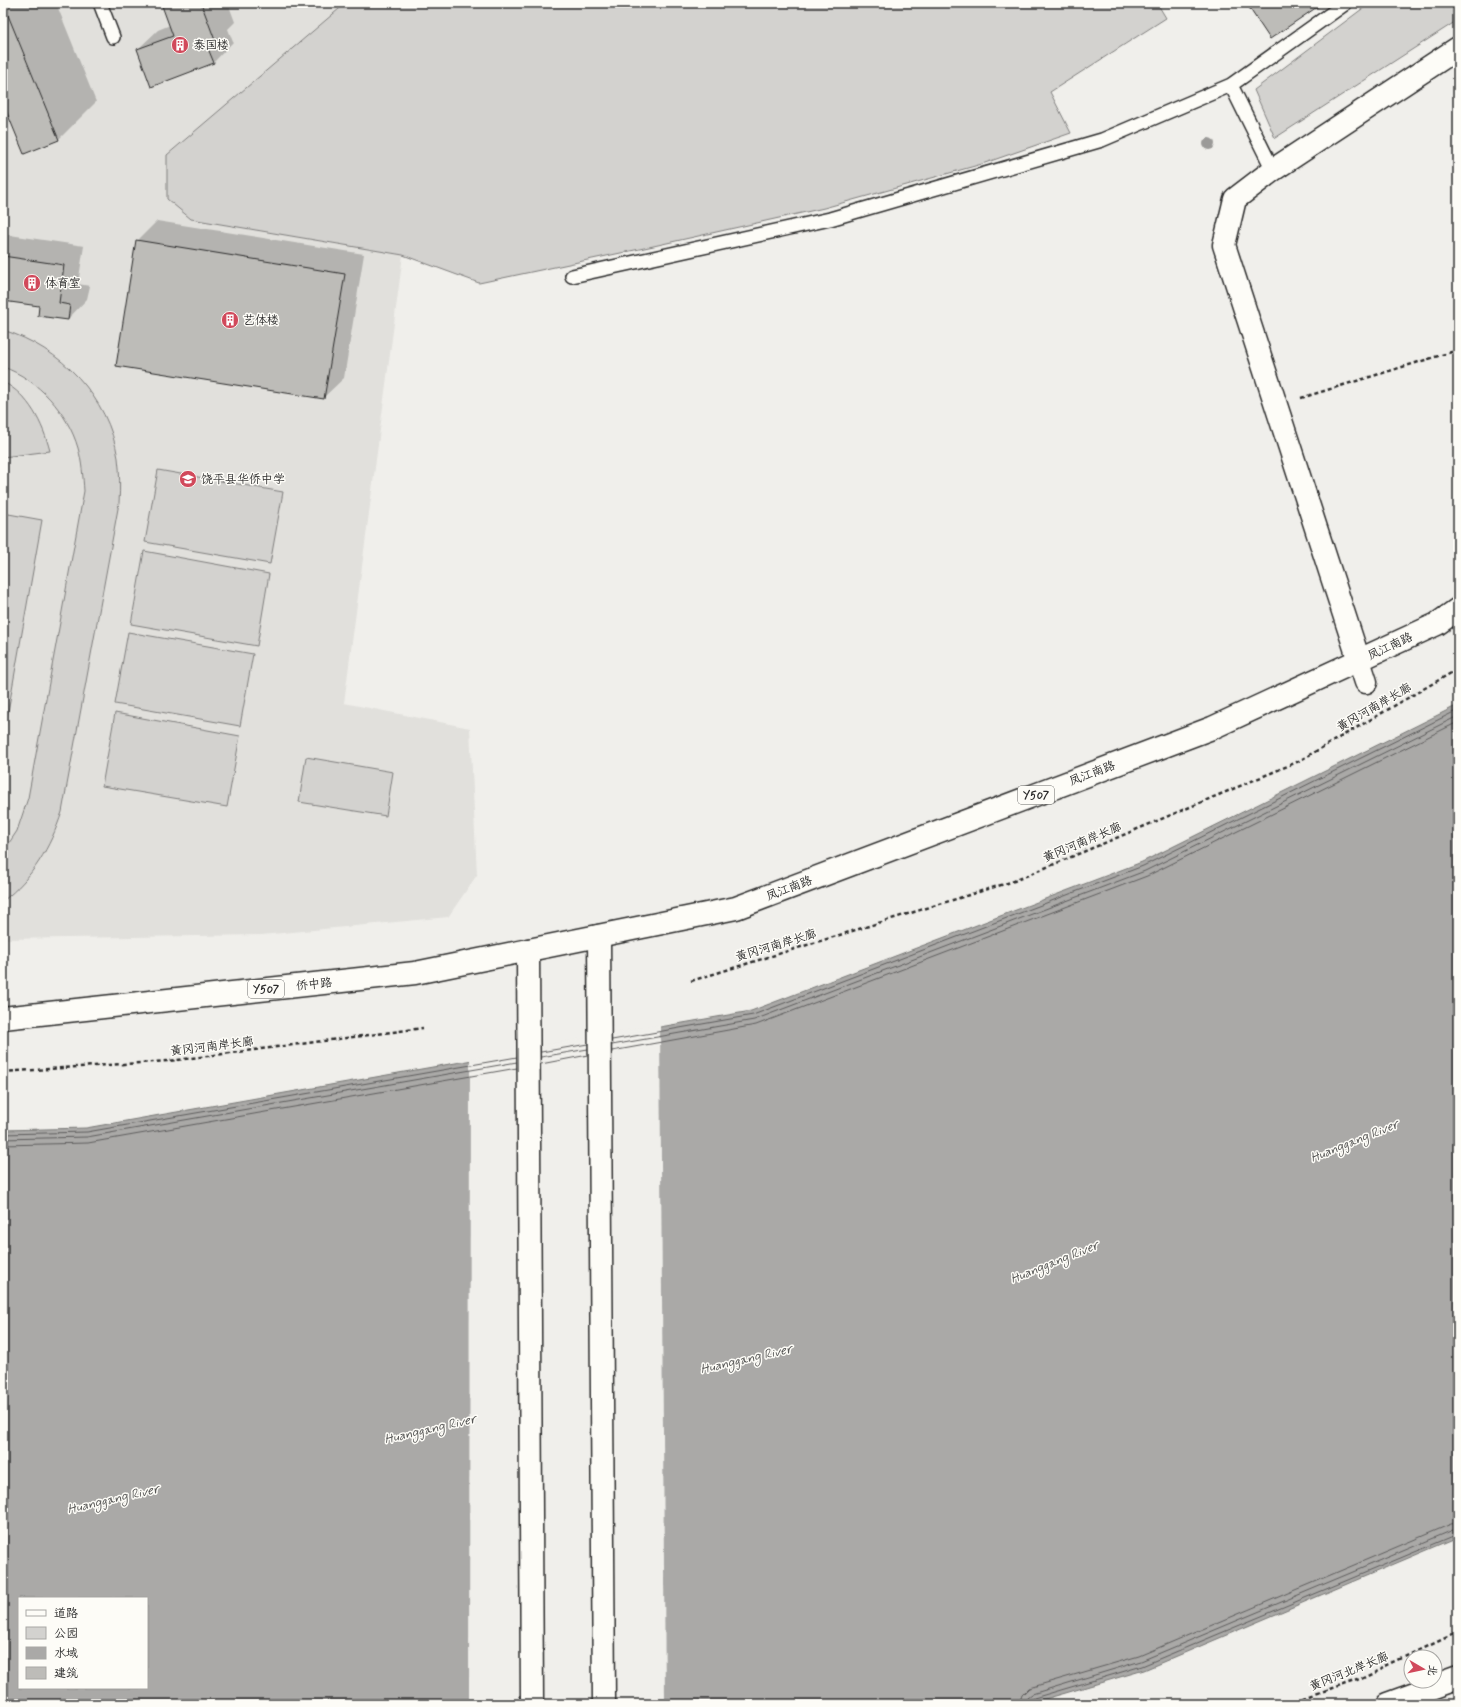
<svg xmlns="http://www.w3.org/2000/svg" width="1461" height="1707" viewBox="0 0 1461 1707" font-family="Mynerve,'LXGW WenKai TC',sans-serif">
<rect width="100%" height="100%" fill="#f0efeb"/>
<filter id="ink" filterUnits="userSpaceOnUse"><feTurbulence type="fractalNoise" baseFrequency=".025" numOctaves="2"/><feDisplacementMap in="SourceGraphic" scale="8" xChannelSelector="R" yChannelSelector="G"/><feConvolveMatrix kernelMatrix="1 2 1 2 8 2 1 2 1" color-interpolation-filters="sRGB"/></filter>
<g filter="url(#ink)">
<!-- built -->
<path fill="#e1e0dc" d="M3,3H346L329,19L191,219L403,255L344,703L470,728L477,875L448,917L262,935L3,939Z"/>
<!-- green -->
<path fill="#d3d2cf" stroke="#7f7e7d" d="M346,3H1157L1166,18L1050,92L1071,133L982,164L824,208L649,247L479,283L403,255L191,219L167,199V155Z
M1370,3H1458V20L1275,138L1254,90Z
M3,330C61,348 108,396 118,458C120,473 120,488 119,503L62,812C50,848 33,877 3,901V852L17,831L28,798L84,491C83,477 82,462 78,448C68,413 38,379 3,367Z
M3,382C29,395 43,424 50,451L3,457Z
M158,470L283,492L270,564L145,542Z
M3,513L42,520L3,740Z
M144,551L269,574L257,646L131,624Z
M128,632L253,654L240,726L115,704Z
M115,713L240,736L227,807L102,786Z
M306,757L393,772L386,816L299,802Z"/>
<!-- water -->
<path fill="#aaa9a7" stroke="#777775" fill-rule="evenodd" d="M1458,705V1537L1144,1670L1028,1704H3V1130L86,1128L751,1011L1142,862ZM19,1598H147V1688H19Z"/>
<!-- pier -->
<path fill="#f0efeb" d="M660,1025L665,1704H469L470,1059Z"/>
<!-- shadow -->
<path fill="#0003" d="M3,3H56L96,102L59,139L24,153L3,100Z
M162,3H228L235,22L228,29L233,42L214,62L138,49L158,30L170,25Z
M157,221L364,254L344,378L324,397L137,241Z
M3,234L84,246L78,284L90,286L87,299L68,319L40,305L3,300Z"/>
<g fill="none" stroke-linecap="round" stroke-linejoin="round">
<!-- shore -->
<path stroke="#5e5d5d" stroke-width="1" d="M612,1040L753,1015L1143,866L1458,710
M612,1045L754,1020L1145,871L1458,716
M612,1051L756,1025L1147,876L1458,722
M541,1052L588,1044
M541,1057L588,1049
M541,1064L588,1055
M3,1134L87,1132L517,1057
M3,1139L87,1137L517,1062
M3,1145L88,1143L517,1068
M1019,1704L1022,1695L1029,1688L1139,1656L1451,1524L1458,1523
M1025,1704L1027,1698L1032,1694L1141,1661L1453,1530L1458,1529
M1030,1704L1031,1700L1034,1698L1142,1666L1458,1534"/>
</g>
<!-- building -->
<path fill="#bdbcb8" stroke="#2b2b2b" d="M3,3L59,140L24,154L3,103Z
M161,3H201L216,43L207,46L214,63L151,87L137,49L173,36Z
M1246,3H1323L1270,39Z
M136,240L345,274L324,399L116,366Z
M3,256L64,265L59,303L70,305L68,320L38,316L39,306L3,301Z"/>
<g fill="none" stroke-linecap="round" stroke-linejoin="round">
<defs>
<path id="service" d="M100,3L113,37
M1231,85L1273,170
M572,276L830,219L1102,140L1231,85L1346,3"/>
<path id="minor" d="M1366,682L1224,245L1235,199L1273,170L1458,48"/>
<path id="secondary" d="M599,936L604,1704
M528,950L532,1704
M1386,1704L1458,1678"/>
<path id="primary" d="M3,1018L415,973L736,908L1212,728L1437,624L1458,609"/>
</defs>
<!-- service casing -->
<use href="#service" stroke="#2b2b2b" stroke-width="16"/>
<!-- minor casing -->
<use href="#minor" stroke="#2b2b2b" stroke-width="25"/>
<!-- secondary casing -->
<use href="#secondary" stroke="#2b2b2b" stroke-width="25"/>
<!-- primary casing -->
<use href="#primary" stroke="#2b2b2b" stroke-width="25"/>
<!-- path -->
<path stroke="#2b2b2b" stroke-width="2.5" stroke-dasharray="4 3" stroke-linecap="butt" d="M1301,398L1458,350
M691,981L1014,881L1297,762L1458,669
M3,1072L169,1061L423,1028
M1289,1704L1357,1680L1458,1632"/>
<!-- service -->
<use href="#service" stroke="#fdfcf7" stroke-width="13"/>
<!-- minor -->
<use href="#minor" stroke="#fdfcf7" stroke-width="22"/>
<!-- secondary -->
<use href="#secondary" stroke="#fdfcf7" stroke-width="22"/>
<!-- primary -->
<use href="#primary" stroke="#fdfcf7" stroke-width="22"/>
</g>
<!-- trees -->
<circle fill="#9b9a98" cx="1209" cy="144" r="6"/>
</g>
<!-- icons -->
<defs>
<symbol id="building-disc" viewBox="-11 -11 22 22"><circle r="9.5" fill="#d1495b" stroke="#fdfcf7"/><path d="M-4-6H4V6H1V3H-1V6H-4ZM-2.5-4.3h1.7v1.8h-1.7ZM.8-4.3h1.7v1.8H.8ZM-2.5-1h1.7V.8h-1.7ZM.8-1h1.7V.8H.8Z" fill="#fff"/></symbol>
<symbol id="school-disc" viewBox="-11 -11 22 22"><circle r="9.5" fill="#d1495b" stroke="#fdfcf7"/><path d="M0-5L7-2L0 1L-7-2ZM-4 1L0 2.5L4 1V4Q0 6-4 4Z" fill="#fff"/></symbol>
</defs>
<g fill-rule="evenodd">
<use href="#building-disc" x="170" y="35" width="20" height="20"/>
<use href="#building-disc" x="22" y="273" width="20" height="20"/>
<use href="#building-disc" x="220" y="310" width="20" height="20"/>
<use href="#school-disc" x="178" y="469" width="20" height="20"/>
</g>
<g text-anchor="middle" stroke-width="3" stroke-linejoin="round" paint-order="stroke">
<!-- shield labels -->
<g fill="#fdfcf7" stroke="#6a6a68" stroke-width="1">
<rect x="1018" y="786" width="36" height="18" rx="3"/>
<rect x="248" y="980" width="36" height="18" rx="3"/>
</g>
<g font-size="11" font-weight="bold" fill="#2b2b2b">
<text x="1036" y="799">Y507</text>
<text x="266" y="993">Y507</text>
</g>
<!-- poi labels -->
<g font-size="12" fill="#2b2b2b" stroke="#fdfcf7" text-anchor="start">
<text x="193" y="49">泰国楼</text>
<text x="45" y="287">体育室</text>
<text x="243" y="324">艺体楼</text>
<text x="201" y="483">饶平县华侨中学</text>
</g>
<!-- street labels -->
<g font-size="12" fill="#2b2b2b" stroke="#fdfcf7">
<text transform="translate(1390 646) rotate(-25)" y="4">凤江南路</text>
<text transform="translate(1374 707) rotate(-30)" y="4">黄冈河南岸长廊</text>
<text transform="translate(1092 773) rotate(-21)" y="4">凤江南路</text>
<text transform="translate(1082 842) rotate(-23)" y="4">黄冈河南岸长廊</text>
<text transform="translate(789 888) rotate(-21)" y="4">凤江南路</text>
<text transform="translate(776 945) rotate(-17)" y="4">黄冈河南岸长廊</text>
<text transform="translate(314 984) rotate(-6)" y="4">侨中路</text>
<text transform="translate(212 1046) rotate(-7)" y="4">黄冈河南岸长廊</text>
<text transform="translate(1349 1671) rotate(-22)" y="4">黄冈河北岸长廊</text>
</g>
<!-- water labels -->
<g font-size="13" font-style="italic" fill="#575756" stroke="#fdfcf7">
<text transform="translate(1354 1140) rotate(-22)" y="5">Huanggang River</text>
<text transform="translate(1054 1261) rotate(-22)" y="5">Huanggang River</text>
<text transform="translate(746 1358) rotate(-13)" y="5">Huanggang River</text>
<text transform="translate(430 1428) rotate(-13)" y="5">Huanggang River</text>
<text transform="translate(113 1498) rotate(-13)" y="5">Huanggang River</text>
</g>
</g>
<!-- margin -->
<rect width="1461" height="1707" fill="none" stroke="#fdfcf7" stroke-width="16"/>
<rect x="8" y="8" width="1445" height="1691" fill="none" stroke="#2b2b2b" stroke-width="1.5" filter="url(#ink)"/>
<!-- legend -->
<rect x="18" y="1597" width="130" height="92" fill="#fdfcf7" stroke="#a9a8a5"/>
<rect x="26" y="1610" width="20" height="6" fill="#fdfcf7" stroke="#a9a8a5"/>
<text x="54" y="1617" font-size="12" fill="#2b2b2b">道路</text>
<rect x="26" y="1627" width="20" height="12" fill="#d3d2cf" stroke="#a9a8a5"/>
<text x="54" y="1637" font-size="12" fill="#2b2b2b">公园</text>
<rect x="26" y="1647" width="20" height="12" fill="#aaa9a7" stroke="#a9a8a5"/>
<text x="54" y="1657" font-size="12" fill="#2b2b2b">水域</text>
<rect x="26" y="1667" width="20" height="12" fill="#bdbcb8" stroke="#a9a8a5"/>
<text x="54" y="1677" font-size="12" fill="#2b2b2b">建筑</text>
<!-- north arrow -->
<g transform="translate(1423 1669) rotate(99)"><circle r="19" fill="#fdfcf7" stroke="#a9a8a5"/>
<path d="M0-3L7 15L0 10L-7 15Z" fill="#d1495b"/>
<text y="-6" font-size="11" font-weight="bold" text-anchor="middle" fill="#2b2b2b">北</text>
</g>
</svg>
